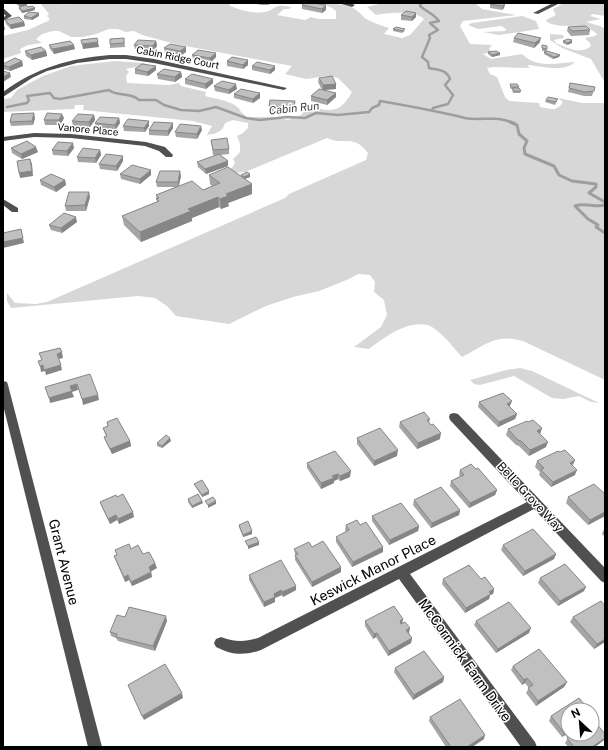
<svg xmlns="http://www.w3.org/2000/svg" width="608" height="750" viewBox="0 0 608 750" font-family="'Public Sans',sans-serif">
<rect width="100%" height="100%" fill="#fff"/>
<!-- green -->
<path fill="#d7d7d7" d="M40,3C49,3 70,6 76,3H229L230,6C240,10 254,14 264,12C279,9 272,3 291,7L289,9H284L277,15L305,20L311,17L318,19H336V11C329,5 322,5 313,3C325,3 342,3 353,8C359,11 361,15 365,18C372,23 381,25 389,28L384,34L402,38L410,35L424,19C414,10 388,13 376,15L367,7L383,3H475L482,9L516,15L463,21L460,26L470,44L492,45L489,49L492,52L483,54L491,59L522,54C538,69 555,63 575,62C563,73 542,66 528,65L529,68L494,67L487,68L490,74L497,77L505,97L509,101L539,103L540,107C550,109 557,112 563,102L558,98L582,103H605V380L523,341C496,333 485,345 462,357C455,350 450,342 443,336C439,332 433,327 428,325C406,321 385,337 369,349L354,347L381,327L387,315L384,300L374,292L375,282L370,275L358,274L349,279L319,291L293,297L266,306L229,324L176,316L167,306L155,298L138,296L11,308L7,301V293L15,303L36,304L47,302L285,198L289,194L366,160L368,153C353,133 343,146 327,138L245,172L231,173L218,176L232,168L235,163L233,159L240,152V144L237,136L243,133L248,128V123L233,120L225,123C223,132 215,134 207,135L212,126L193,121L83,110L84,105H75L74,109L3,112L4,99L11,98L17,90L28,84L43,76L71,66L115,61L144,63L148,65C142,69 134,66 126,69L129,72L126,76L127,83L169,85L179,83L181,86L206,92L205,96C215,99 237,101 241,112L247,117H274L288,120L301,115L309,106C330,112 340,114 352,92L338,78L327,76L306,79L285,74L292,66L175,44L142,35L134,31L126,32L118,29H109L96,34L83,37H71L59,31H53L42,34L36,39L42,43L28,45L20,49L21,53L3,59V36L28,30L48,21L50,19L47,16L49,14Z
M564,3H605V16L593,14L590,16L601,19L586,22L600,26L605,29V83L591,59L562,48L550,40V34L563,35L564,38L554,40L556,43C567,48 582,55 591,46L590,43L585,38L595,36L597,34C582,20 565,31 547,22L546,20L556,15L553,9Z
M522,16L536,21L539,29L499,35L483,32L505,31L506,30L505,28L501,26L478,29L468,25L472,23Z
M520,368L532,371L599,403L591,402L579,396L563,399L552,398L514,376L480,385L474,384L470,380L506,370Z"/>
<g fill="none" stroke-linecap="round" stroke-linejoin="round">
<!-- stream-far1 -->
<path stroke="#9e9e9e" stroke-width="2.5" d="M421,3L420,6C427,12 434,14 439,21L430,23L438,30L429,35L430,38L422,57L428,62L429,68C438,70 446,69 450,79L445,85L453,95L448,104L433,108L432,110
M7,107L27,103L29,100L27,96L50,93L54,98L60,99L109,90C118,97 131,92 139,100H156L164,105L181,110L199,111L216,107L246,118L260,120L287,117L305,118L316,113L338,115L369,112L372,108L379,105L380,101C409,106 437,111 465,118C476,120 488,118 499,119C504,120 509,121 514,123"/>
<!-- stream -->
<path stroke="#9e9e9e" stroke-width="3" d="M510,122L517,125L519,134L527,141L524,148L525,154L554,166L559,175L572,181L596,184V187L589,193L605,202
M605,205C595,208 585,202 575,206L588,219L598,225L596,227L605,233"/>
<!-- minor -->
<path fill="#505050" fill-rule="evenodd" d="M338,3H350L355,5L352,7Z
M553,3H560L538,14L533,13Z
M3,8L12,16L3,21V17L6,16L3,13Z
M110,55H126L154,59L287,88L284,90L274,88L154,63L126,59H110L77,63L47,71L32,78L3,97V92C35,68 71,58 110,55Z
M34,133L71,134L146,142L165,147L173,155L172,157H166L159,151L145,146L71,138L34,137L3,141V137Z
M3,199L18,208V212H12L3,205Z
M3,381L7,382L8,385L102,747H88L3,405Z
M454,413L458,414L605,568V583L601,581L534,509L410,574L535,742L537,747H521L399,579L261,650C244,656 232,655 216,647L214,643L216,639L221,637C234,642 245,642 258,638L527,502L450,420L449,417L450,414Z"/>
</g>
<!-- wall -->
<path fill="#a5a5a5" d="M15,3H27V5H26L28,7L35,10L22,13L19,9V7L22,6L20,7Z
M249,3H270L269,5H262Z
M490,4H505L504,8L502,10L490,8Z
M302,5H326V10L322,13L302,9Z
M39,13V16L32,20L24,19V16Z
M401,15L416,17L412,21L401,20Z
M5,20L24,22L25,26L11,29L6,24Z
M568,27L590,30L589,35L571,36L567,31Z
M393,29L405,31L402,33L393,31Z
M124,38L125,47L110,48V44Z
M514,38L540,42L534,48L513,42Z
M572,40V43L567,45L563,43V41Z
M156,41L157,46L154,50L135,49L134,45Z
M49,45L75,49L54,54L50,49Z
M542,45L547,49V51H542Z
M164,48L186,52L180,56L165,53Z
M25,51H46L47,56L32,60L26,56Z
M488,52L500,53V55L492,57L488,54Z
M544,52L559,57L553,59L544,54Z
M216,53V57L211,62L193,59L192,55Z
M248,60V65L243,69L227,66V61Z
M22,61L23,66L10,71L3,69V64Z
M252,66H275V70L270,74L252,70Z
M135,69L156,70L148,76L135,74Z
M181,72L182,77L175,82L158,79L157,74Z
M319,78L336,84V89L324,90L336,93V97L327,105L311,101V96L322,90L318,82Z
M185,79L213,83L206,89L185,84Z
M570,83L595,87L592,96H584L568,92Z
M510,84L519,87L518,88L521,91L520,93H513L512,89H511L510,87Z
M214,86L237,89L229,94L215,91Z
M260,93V98L253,103L234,98V94Z
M558,99L555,105L545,102L546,100Z
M269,106H295L294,112L269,111Z
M94,115L95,120L90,127L73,126L72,121Z
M35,118L33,125L11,126L10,122Z
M64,118L60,125H45L44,120Z
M119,118L120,123L116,129L96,128L95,123Z
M173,123V128L168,136L149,135V130Z
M123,126H149L145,132L124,131Z
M202,130L197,139L176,137L175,132Z
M211,140L229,149V154L220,155L228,166L206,174L198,167L197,162L218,155H213Z
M11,148L38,152L22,159L12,153Z
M74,148L68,156L53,155L52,150Z
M100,150L101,155L96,163L78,162L77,157Z
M123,161L117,171L100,169L99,164Z
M151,170V175L140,184L121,179L120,174Z
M209,175L241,177V175L250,177L245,179L252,184V194L228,203L229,206L221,209L219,207L192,218V221L141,242L124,225L122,216L157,202L156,195L176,187H157L156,182L181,176L179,187L203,190L212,186L210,184Z
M40,180H65L66,185L56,192L41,185Z
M90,197L86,211H66L65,206Z
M77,222L62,233L51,230L49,225Z
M479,402L510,406V407L517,414L515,419L498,427L478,407Z
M430,419L429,423L440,439L417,449L399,427L400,422Z
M107,422L130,441L131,446L112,454L106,442L104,437L106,436L103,428L108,426Z
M528,422L542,428L540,434L546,447L529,456L519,446L516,445L506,435L508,429Z
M357,438L397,456L374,466L357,444Z
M171,441L162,448L157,446V443Z
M537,461L573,465L575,475L551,487L539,475L540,472L535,467Z
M307,463L350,477L340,481L338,479L334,481V483L321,489L307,468Z
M476,469L497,490L495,495L469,508L450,486L451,481L460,476L459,475L460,470Z
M194,484L209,494L202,497L195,486Z
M605,494V516L588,525L566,503L568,497Z
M117,497L134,517L119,524L117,520L110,524L102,507L100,502Z
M188,499L202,501L203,503L192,508L188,502Z
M414,500L460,510L459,515L431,528L413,505Z
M372,516L419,526L418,531L389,545L372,521Z
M239,525L252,531V534L243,537L239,527Z
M346,525H360L383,547V552L352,567L336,542V537L346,532L345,530Z
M605,528V537L602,534L604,529Z
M503,545L556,554L554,559L523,576L501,550Z
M312,547L341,567V572L312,587L295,560V555H296L295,554L294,549Z
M131,549L143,554L157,568L151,571L152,577L132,586L129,580L125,582L116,561L114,556L117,555L115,550Z
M249,575L296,590L283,597L282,595L275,598V602L264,607L249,580Z
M540,578L584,591L558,606L538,583Z
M443,579L494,589L493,594L490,595L489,599L465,613L442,584Z
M605,606V642L594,649L570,622L573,617Z
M125,617L167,621L155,651L118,641L116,638L111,636L110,632Z
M403,619L402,623L412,638L411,643L388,656L376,637L373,639L365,626V621Z
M476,621L529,633L496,653L474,625Z
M513,666L567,682L564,687L536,706L526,693L529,688L525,683L522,685L511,670Z
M395,668L444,677L443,682L413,700L394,672Z
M568,710V734H605V739L604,740L595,747H568L565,743L568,738L565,735L562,737L549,721L551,716Z
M430,717L484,739L472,747H446L429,721Z"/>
<!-- shaded-wall -->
<path fill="#868686" d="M19,3H27V5L20,7Z
M502,3H506L505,4L504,8L502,10L503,6Z
M326,5V10L322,13V9Z
M35,8V10L22,13V11Z
M39,13V16L32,20L31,18Z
M416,13V17L412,21V17Z
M24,22L25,26L11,29L10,25Z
M4,25L5,30H3V26Z
M541,38L540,42L534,48L535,43Z
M572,40V43L567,45L568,43Z
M156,41L157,46L154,50L153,46Z
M98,42L99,47L83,49L82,44Z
M74,45L75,49L54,54L53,49Z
M186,47V52L180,56V51Z
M46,51L47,56L32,60L31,55Z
M216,53V57L211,62L210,58Z
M500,53V55L492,57V55Z
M560,55L559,57L553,59L554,57Z
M248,60V65L243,69V65Z
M22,61L23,66L10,71L9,67Z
M156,66V70L148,76L147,72Z
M275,66V70L270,74V70Z
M181,72L182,77L175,82V77Z
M10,73L11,77L3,82V77Z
M213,79V83L206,89L205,84Z
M236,84L237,89L229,94V90Z
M336,84V89L323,90V85Z
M260,93V98L253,103V99Z
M336,93V97L327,105V100Z
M34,113L35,118L33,125L32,121Z
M62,114L64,118L60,125L59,120Z
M94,115L95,120L90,127L89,122Z
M119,118L120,123L116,129L115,125Z
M149,121V126L145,132L144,128Z
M173,123V128L168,136V131Z
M201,126L202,130L197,139V134Z
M73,143L74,148L68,156L67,151Z
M36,147L38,152L22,159L21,154Z
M100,150L101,155L96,163L95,158Z
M123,156V161L117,171L116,166Z
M30,159L32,164L33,176L20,178L19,173Z
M228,161V166L206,174L205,169Z
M151,170V175L140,184V179Z
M180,171L181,176L178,187V182Z
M250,174V177L244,179V177Z
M65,180L66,185L56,192L54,187Z
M252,184V194L228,203L229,206L221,209L220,199L226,194Z
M89,192L90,197L86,211L85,205Z
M218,197L219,207L192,218V221L141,242L140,232L188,209Z
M76,217L77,222L62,233L61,228Z
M21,229L24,243L3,248V242Z
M62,352L63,358L59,359L57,354Z
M43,365H61L62,370L46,375L45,371L41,372L40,366Z
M77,384L78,390L72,392L74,397L50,403L49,398L70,386Z
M98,395L99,400L83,405L82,399Z
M512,401L510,406L505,409L507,404Z
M517,414L515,419L498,427L499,422Z
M542,428L540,434L535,436L537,431Z
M441,433L440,439L417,449L418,443Z
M170,438L171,441L162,448V446Z
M130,441L131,446L112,454L110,449Z
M548,442L546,447L529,456L530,450Z
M398,450L397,456L374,466V461Z
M575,460L573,465L570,463Z
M577,470L575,475L551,487L553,482Z
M351,471L350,477L340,481V476Z
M338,474V479L334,481V483L321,489V483L332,476Z
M497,490L495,495L469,508L470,503Z
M209,491V494L202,497V495Z
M202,501L203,503L192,508V506Z
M216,501V504L208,508V505Z
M460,510L459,515L431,528L432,523Z
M133,512L134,517L119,524L118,519Z
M605,512V516L588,525L590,520Z
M116,515L117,520L110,524L108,519Z
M419,526L418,531L389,545L390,540Z
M252,531V534L243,537V535Z
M259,542V545L248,549V546Z
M383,547V552L352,567L353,562Z
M556,554L554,559L523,576L525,571Z
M155,563L157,568L150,572L149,567Z
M341,567V572L312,587V582Z
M151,572L152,577L132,586L131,582Z
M128,575L129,580L125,582L124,577Z
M296,586V590L283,597L282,592Z
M586,587L584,591L558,606L560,601Z
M494,589L493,594L490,595L489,599L465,613L466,608Z
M281,590L282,595L275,598V602L264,607V602L274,594Z
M166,616L167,621L155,651L153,646Z
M403,619L402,624L399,626L400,621Z
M410,628L409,633L405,635L406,630Z
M531,628L529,633L496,653L498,649Z
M377,633L376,637L373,639L374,634Z
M412,638L411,643L388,656L389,651Z
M605,639V642L594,649L597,644Z
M444,677L443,682L413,700L414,695Z
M527,678L525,683L522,685L524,680Z
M567,682L564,687L536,706L538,701Z
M182,693L183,698L144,720L142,716Z
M568,731L565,735L562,737L564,733Z
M485,735L484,739L472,747H467Z
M605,738L604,740L595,747H592Z"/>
<!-- building -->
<path fill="#c0c0c0" stroke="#868686" d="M304,3H313L326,5L322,9L302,5Z
M491,3H505L503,6L490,4Z
M26,5L28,7L32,6L35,8L22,11L19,7Z
M406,11L416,13L412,17L401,15Z
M29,12L39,13L31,18L24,16Z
M19,17L24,22L10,25L5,20Z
M586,26L590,30L572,31L568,27Z
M396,27L405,29L403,31L393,29Z
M518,33L541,38L535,43L514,38Z
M97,38L98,42L82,44L81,40Z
M124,38V43L110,44V39Z
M568,39L572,40L568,43L563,41Z
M138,40L156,41L153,46L134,45Z
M70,41L74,45L53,49L49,45Z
M170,44L186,47L180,51L164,48Z
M542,45L547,46V49L542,48Z
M41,47L46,51L31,55L25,51Z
M198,50L216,53L210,58L192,55Z
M496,51L500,53L492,55L488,52Z
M547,51L560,55L554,57L544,52Z
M232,57L248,60L243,65L227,61Z
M15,58L22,61L9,67L3,65V64Z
M257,62L275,66L270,70L252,66Z
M142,64L156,66L147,72L135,69Z
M164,69L181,72L175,77L157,74Z
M3,71L10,73L3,77Z
M192,74L213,79L205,84L185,79Z
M332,76L336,84L323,85L319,78Z
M222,81L236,84L229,90L214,86Z
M570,83L595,87L594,91L585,92L569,88Z
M510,84H517L519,87H511Z
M512,88H519L521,91H514Z
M241,89L260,93L253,99L234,94Z
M319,89L336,93L327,100L311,96Z
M548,97L558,99L555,102L546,100Z
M270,100L295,101L294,107L269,106Z
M34,113L32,121L10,122L12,114Z
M47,113L62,114L59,120H44Z
M78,114L94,115L89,122L72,121Z
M100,117L119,118L115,125L95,123Z
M128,119L149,121L144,128L123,126Z
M154,122L173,123L168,131L149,130Z
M180,124L201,126L197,134L175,132Z
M227,138L229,149L213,150L211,140Z
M27,141L36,147L21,154L11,148Z
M58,142L73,143L67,151L52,150Z
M83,148L100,150L95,158L77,157Z
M106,154L123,156L116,166L99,164Z
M219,154L228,161L205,169L197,162Z
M30,159L32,171L19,173L17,161Z
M132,165L151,170L140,179L120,174Z
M228,167L252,184L226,194L228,196L220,199L218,197L188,209L191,211L140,232L122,216L159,201L156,199L159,198L156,195L192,181L203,190L220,183L209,175Z
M160,171H180L178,182H156Z
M247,172L250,174L244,177L241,175Z
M51,174L65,180L54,187L40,180Z
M69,192H89L85,205L65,206Z
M64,213L76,217L61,228L49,225Z
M21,229L23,238L3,242V233Z
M60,348L62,352L57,354L61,365L44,370L43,365L40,366L38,361L42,360L39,353Z
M90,374L98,395L82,399L77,384L70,386L72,391L49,398L45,387Z
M503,393L512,401L507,404L517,414L499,422L479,402Z
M424,412L430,419L427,420L431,425L433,424L441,433L418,443L400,422Z
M117,418L130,441L110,449L104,437L107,436L103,428L108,426L107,422Z
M533,420L542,428L537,431L548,442L530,450L521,441L518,440L508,429L527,421L528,422Z
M380,428L398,450L374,461L357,438Z
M166,435L170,438L162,446L157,443Z
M565,450L575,460L570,463L577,470L553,482L541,470L544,468L537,461L558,451L560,452Z
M335,451L351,471L340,476L338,474L332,476L334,478L321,483L307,463Z
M471,464L476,469L478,468L497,490L470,503L451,481L464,475L460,470Z
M202,480L209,491L202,495L194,484Z
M594,484L605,494V512L590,520L568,497Z
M441,487L460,510L432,523L414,500Z
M123,494L133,512L118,519L116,515L108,519L100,502L116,495L117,497Z
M198,494L202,501L192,506L188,499Z
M213,497L216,501L208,505L205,501Z
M401,503L419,526L390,540L372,516Z
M357,520L360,525L366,522L383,547L353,562L336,537L349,530L346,525Z
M248,521L252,531L243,535L239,525Z
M533,529L556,554L525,571L503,545Z
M256,537L259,542L248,546L245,541Z
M323,541L341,567L312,582L295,555L298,554L294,549L309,542L312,547Z
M129,544L131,549L138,545L143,554L149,552L155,563L149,567L151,572L131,582L128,575L124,577L114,556L117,555L115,550Z
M281,560L296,586L282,592L281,590L274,594L275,597L264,602L249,575Z
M565,564L586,587L560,601L540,578Z
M469,565L481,579L485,577L494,589L489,592L491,594L466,608L443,579Z
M601,601L605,606V639L597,644L573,617Z
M509,602L531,628L498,649L476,621Z
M394,606L403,619L400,621L401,624L405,622L410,628L406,630L412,638L389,651L377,633L374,634L365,621Z
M129,607L166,616L153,646L116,637L117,634L110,632L117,615L125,617Z
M539,649L567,682L538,701L528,688L533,685L527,678L524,680L513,666Z
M424,651L444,677L414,695L395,668Z
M165,664L182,693L142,716L128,685Z
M579,698L589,710H568V731L564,733L551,716Z
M460,699L485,735L467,747H451L430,717Z
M592,718L605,734V738L592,747H574L567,738L571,736L570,734H592Z"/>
<g text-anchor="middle" stroke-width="3" stroke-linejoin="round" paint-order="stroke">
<!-- far-street labels -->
<g font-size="10" fill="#000" stroke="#fff">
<text transform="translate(178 57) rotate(11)" y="4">Cabin Ridge Court</text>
<text transform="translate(88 129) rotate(5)" y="4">Vanore Place</text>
</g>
<!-- far-water labels -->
<g font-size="11" font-style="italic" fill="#3f3f3f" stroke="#fff">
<text transform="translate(294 108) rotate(-6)" y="4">Cabin Run</text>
</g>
<!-- street labels -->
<g font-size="12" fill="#000" stroke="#fff">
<text transform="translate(530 497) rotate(47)" y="4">Belle Grove Way</text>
</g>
<!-- near-street labels -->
<g font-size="14" fill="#000" stroke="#fff">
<text transform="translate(64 562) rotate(76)" y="5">Grant Avenue</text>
<text transform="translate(373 570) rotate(-27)" y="5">Keswick Manor Place</text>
<text transform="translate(465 660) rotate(54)" y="5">McCormick Farm Drive</text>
</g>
</g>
<!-- border -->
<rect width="608" height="750" fill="none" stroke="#000000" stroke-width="8"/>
<!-- north arrow -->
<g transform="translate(580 722) rotate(334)"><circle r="19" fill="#ffffff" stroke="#999999"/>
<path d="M0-3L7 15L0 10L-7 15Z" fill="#000000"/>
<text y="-6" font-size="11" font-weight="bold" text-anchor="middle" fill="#000000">N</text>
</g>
</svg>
